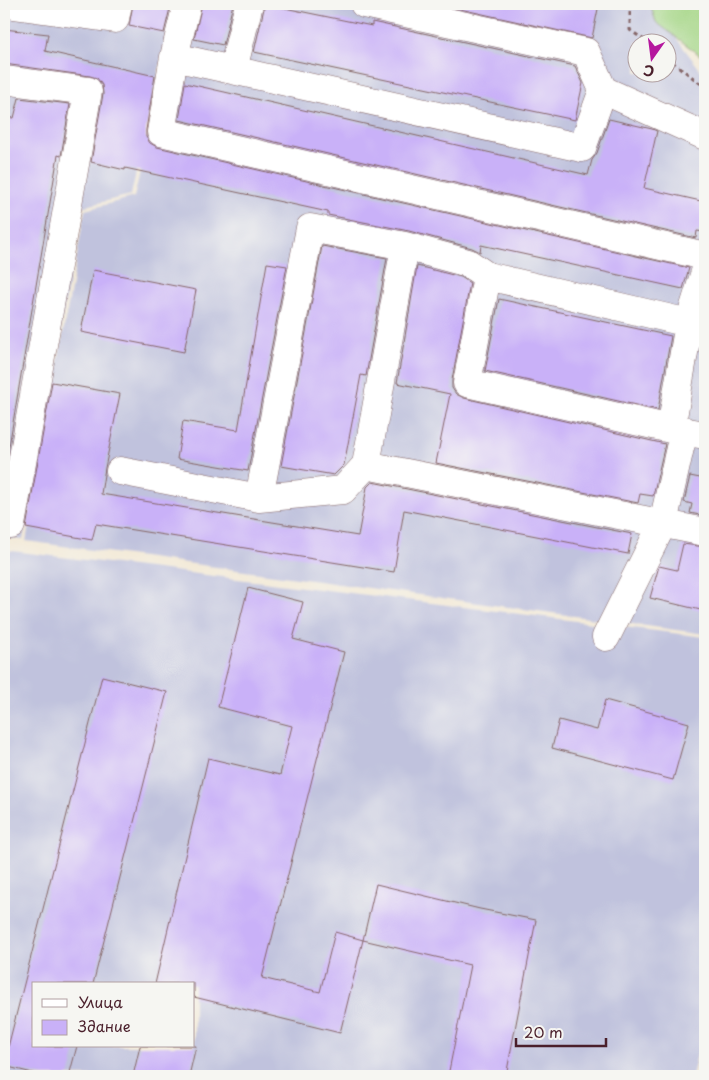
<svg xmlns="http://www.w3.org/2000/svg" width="709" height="1080" viewBox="0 0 709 1080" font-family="'Playpen Sans',sans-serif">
<rect width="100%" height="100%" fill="#f6f6f2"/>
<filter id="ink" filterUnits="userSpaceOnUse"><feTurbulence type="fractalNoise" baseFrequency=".02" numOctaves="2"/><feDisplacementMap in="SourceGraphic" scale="10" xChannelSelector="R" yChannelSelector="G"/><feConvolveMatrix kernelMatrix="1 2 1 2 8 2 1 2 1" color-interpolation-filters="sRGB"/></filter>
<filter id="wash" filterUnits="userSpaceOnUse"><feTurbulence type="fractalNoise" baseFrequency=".0096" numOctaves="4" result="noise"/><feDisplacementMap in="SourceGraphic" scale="20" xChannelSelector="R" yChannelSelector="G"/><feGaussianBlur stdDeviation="1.12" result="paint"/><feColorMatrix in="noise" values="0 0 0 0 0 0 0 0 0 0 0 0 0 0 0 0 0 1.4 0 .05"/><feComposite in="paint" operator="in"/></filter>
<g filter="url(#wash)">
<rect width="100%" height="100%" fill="#f3e9d6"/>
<!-- industrial -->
<path fill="#c0c2dd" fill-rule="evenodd" d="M4,4H174L131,195L82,207L23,540L4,538Z
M179,4H650L705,76V634L26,541L85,210L134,197ZM636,42H666V72H636Z
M4,550L705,637V1020L692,1076H4ZM34,984H194V1046H34Z"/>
<!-- green -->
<path fill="#a4d685" stroke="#777a58" d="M650,4H705V59L656,22Z"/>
<g id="blocks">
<!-- building -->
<path fill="#c9b1f8" d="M133,4H171L164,33L129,26Z
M202,4H233L223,45L194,39Z
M265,4L372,26V22L575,66L583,83L575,120L254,52Z
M437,4H599L592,38Z
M4,29L48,34L45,51L155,76L146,130V137L150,143L157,147L689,268L683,289L481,245L480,252L472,248L409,231L328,215V212L125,168V170L91,162L103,94L102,85L97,78L90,76L4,64Z
M185,83L588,175L592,160L597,153L609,119L652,129L657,131L644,188L705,202V232L697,231L696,238L179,120Z
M19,98L70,104L61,156L58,155L4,476V117L14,118Z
M322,246L387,258L366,376L361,375L344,465L334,475L281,466Z
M267,263L287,266L248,471L177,459L183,421L238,430Z
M417,266L461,277L470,283L452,380V388L456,394L464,398L665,444L653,496L640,494L638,503L436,463L450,394L397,383Z
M93,270L196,290L184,352L81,332Z
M499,299L671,336L658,410L485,371Z
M52,382L120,394L105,468L101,494L358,536L367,487L372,482L632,534L628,554L404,510L394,572L96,524L92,540L26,528Z
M690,476L705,479V516L690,513L692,504L684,502Z
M683,544L705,547V611L650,598L659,566L677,570Z
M248,588L303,602L293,639L344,652L262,978L320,992L335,932L363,940L340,1033L194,997V984H155L208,758L280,775L292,726L218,707Z
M102,676L167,692L93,984H34V1046H77L69,1076H45L4,1066V1063Z
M605,700L689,723L673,780L552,748L559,720L597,730Z
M376,884L480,909L536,920L506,1076H448L470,965L363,940Z
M140,1046H196L189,1076H133Z"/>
</g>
</g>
<g filter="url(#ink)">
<use href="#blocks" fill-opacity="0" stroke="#856667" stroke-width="1"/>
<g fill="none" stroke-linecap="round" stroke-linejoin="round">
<defs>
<path id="minor" d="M6,4L115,19L118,4
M187,4L174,57L161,132L705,256
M364,4L586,52L603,90L705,136
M174,57L582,148L603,90
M233,70L249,4
M4,80L88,91L11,525
M487,276L467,383L671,429L705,435
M671,429L689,323L705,272
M366,465L705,532
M120,471L259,498L343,490L366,465L405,246
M259,498L310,228L405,246L468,263L487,276L689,323
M606,637L663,523L684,430"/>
</defs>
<!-- minor casing -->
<use href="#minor" stroke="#856667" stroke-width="29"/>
<!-- path -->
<path stroke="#856667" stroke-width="3" stroke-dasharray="4 4" stroke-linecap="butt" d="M630,4V30L647,42
M666,57L705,87"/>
<!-- minor -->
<use href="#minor" stroke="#fff" stroke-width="28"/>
</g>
</g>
<!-- margin -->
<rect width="709" height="1080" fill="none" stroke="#f6f6f2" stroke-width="20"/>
<!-- legend -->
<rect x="32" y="982" width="162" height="65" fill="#f6f6f2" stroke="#b1a0a2"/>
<rect x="42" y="999" width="25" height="8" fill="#ffffff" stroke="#b1a0a2"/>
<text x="78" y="1008" font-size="15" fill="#4a1f2b">Улица</text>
<rect x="42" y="1020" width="25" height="15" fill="#c9b1f8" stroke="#b1a0a2"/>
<text x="78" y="1032" font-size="15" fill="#4a1f2b">Здание</text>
<!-- north arrow -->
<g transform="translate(652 58) rotate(194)"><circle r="24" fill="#f6f6f2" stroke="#b1a0a2"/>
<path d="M0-4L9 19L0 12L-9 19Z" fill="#b5179e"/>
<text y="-8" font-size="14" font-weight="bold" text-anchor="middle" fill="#4a1f2b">С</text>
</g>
<!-- scale -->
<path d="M516 1038v8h90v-8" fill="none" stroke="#4a1f2b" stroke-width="2.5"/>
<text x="524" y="1038" font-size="15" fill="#4a1f2b" stroke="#f6f6f2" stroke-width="4" paint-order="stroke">20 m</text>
</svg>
